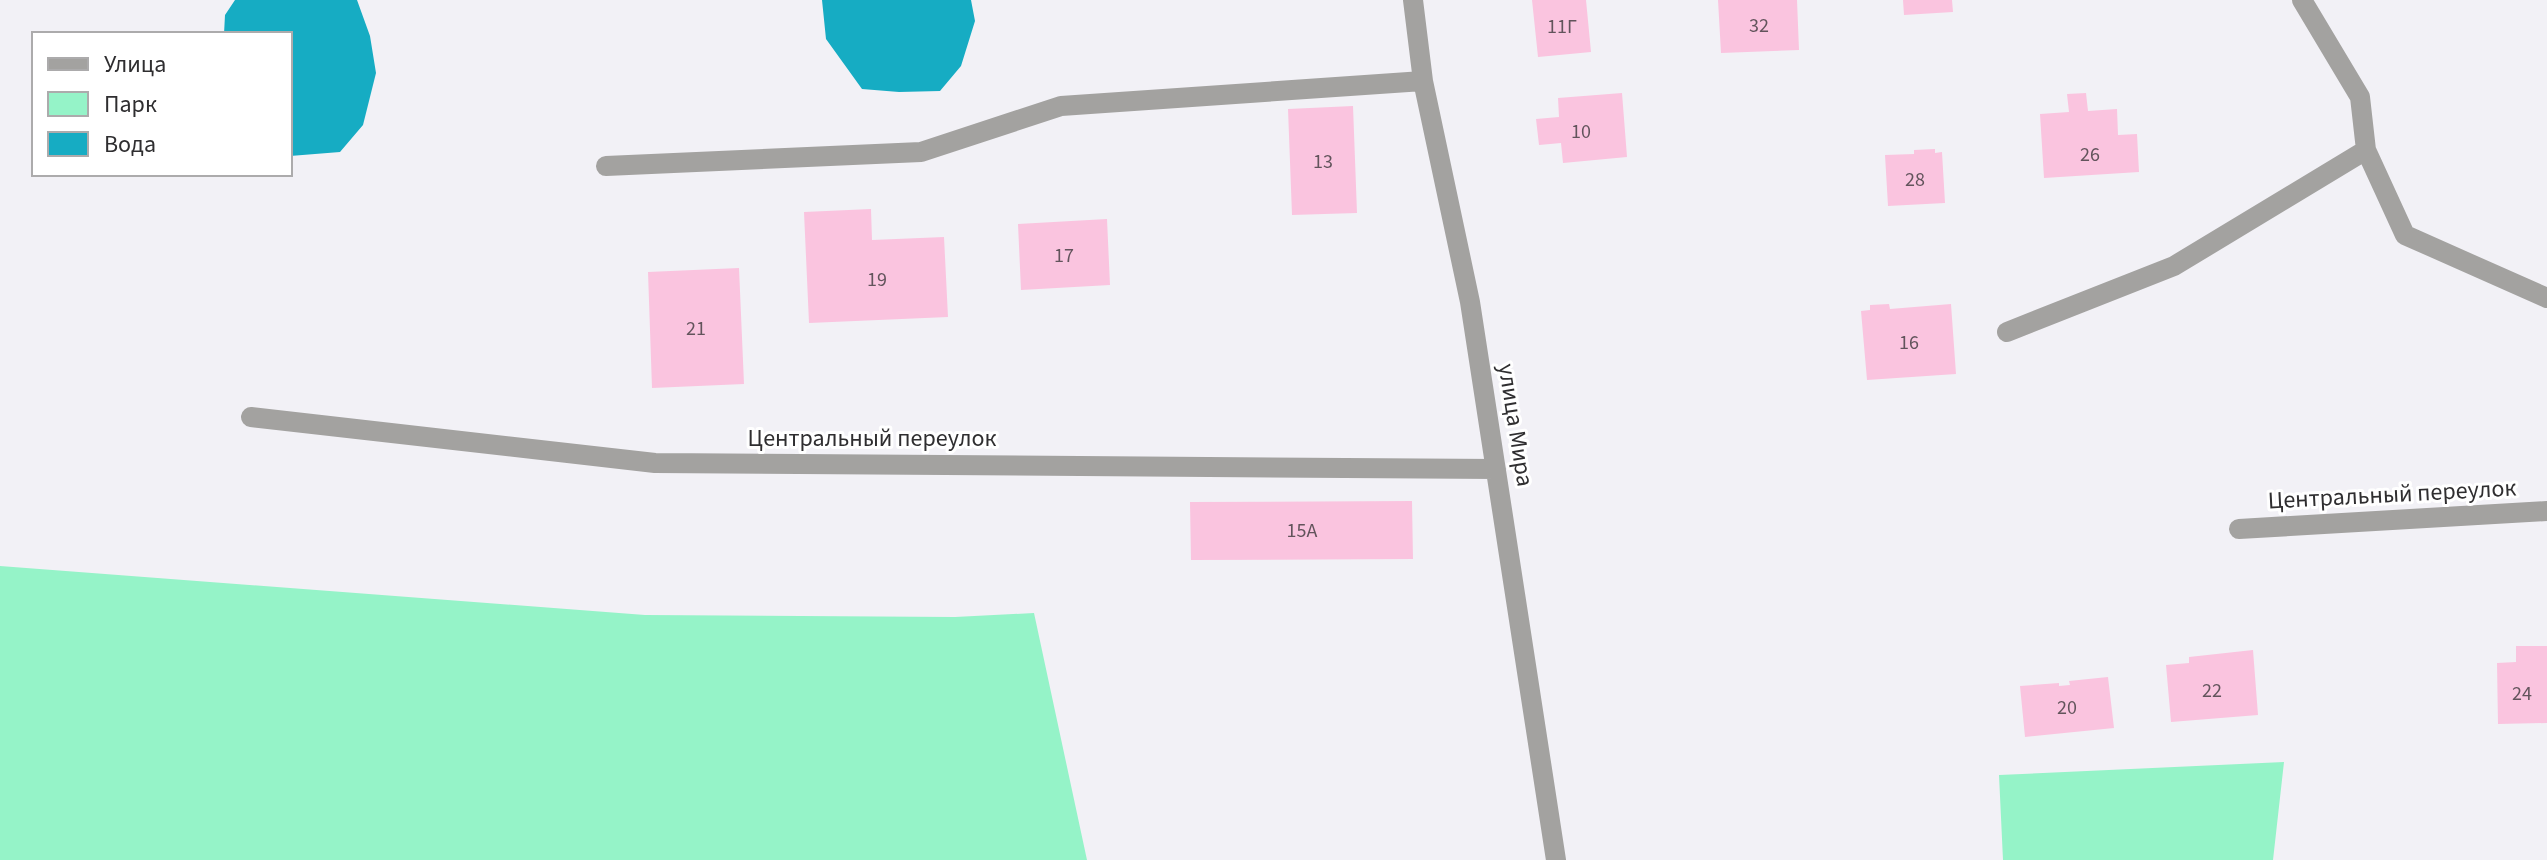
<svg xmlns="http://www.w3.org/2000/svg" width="2547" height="860" viewBox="0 0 2547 860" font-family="'Source Sans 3',sans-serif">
<rect width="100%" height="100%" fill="#f2f1f6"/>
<!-- green -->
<path fill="#95f3c8" d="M0,566L645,615L955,617L1034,613L1087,860H0Z
M2284,762L2273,860H2003L1999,775Z"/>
<!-- water -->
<path fill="#16acc3" d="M235,0H357L370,36L376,73L363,125L340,152L290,156V34H224L225,15Z
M822,0H971L975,21L961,66L940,91L899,92L862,89L826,39Z"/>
<!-- building -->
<path fill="#fac4df" d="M1532,0H1586L1591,52L1538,57Z
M1718,0H1797L1799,50L1721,53Z
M1903,0H1952L1953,12L1904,15Z
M1622,93L1627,157L1563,163L1561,143L1539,145L1536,119L1559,117L1558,98Z
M2086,93L2088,111L2117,109L2118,135L2137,134L2139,172L2044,178L2040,114L2069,112L2067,94Z
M1353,106L1357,213L1292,215L1288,109Z
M1935,149V153L1942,152L1945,203L1888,206L1885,155L1914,154V150Z
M871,209L872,240L944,237L948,317L809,323L804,212Z
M1107,219L1110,285L1021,290L1018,224Z
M739,268L744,384L652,388L648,272Z
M1889,304L1890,309L1951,304L1956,374L1867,380L1861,311L1870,310V305Z
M1412,501L1413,559L1191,560L1190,502Z
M2516,646H2547V723L2498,724L2497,663L2516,662Z
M2253,650L2258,715L2171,722L2166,665L2189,663V657Z
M2108,677L2114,728L2025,737L2020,686L2059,683V686L2070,685L2069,681Z"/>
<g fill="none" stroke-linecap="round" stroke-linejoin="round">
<!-- minor -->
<path stroke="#a3a2a0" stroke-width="20" d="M1413,0L1423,81L1470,302L1556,860
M2302,0L2360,97L2366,150L2405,235L2547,298
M606,166L921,152L1061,106L1423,81
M2007,332L2174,266L2366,150
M251,417L655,463L1496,469
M2239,529L2547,511"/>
</g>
<g text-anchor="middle" stroke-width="6" stroke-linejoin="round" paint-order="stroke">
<!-- number labels -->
<g font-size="20" fill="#62545c">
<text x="1759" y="32">32</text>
<text x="1562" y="33">11Г</text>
<text x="1581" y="138">10</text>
<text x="2090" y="161">26</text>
<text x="1323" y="168">13</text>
<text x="1915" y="186">28</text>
<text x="1064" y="262">17</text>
<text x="877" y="286">19</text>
<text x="696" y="335">21</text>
<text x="1909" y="349">16</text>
<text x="1302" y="537">15А</text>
<text x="2212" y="697">22</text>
<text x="2522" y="700">24</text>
<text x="2067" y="714">20</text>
</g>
<!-- street labels -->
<g font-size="24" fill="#2f2e30" stroke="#fff">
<text transform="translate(1516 425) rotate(81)" y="8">улица Мира</text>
<text x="872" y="446">Центральный переулок</text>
<text transform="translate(2392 494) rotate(-3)" y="8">Центральный переулок</text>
</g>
</g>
<!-- legend -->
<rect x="32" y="32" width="260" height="144" fill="#ffffff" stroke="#acabac" stroke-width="2"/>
<rect x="48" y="58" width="40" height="12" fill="#a3a2a0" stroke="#acabac" stroke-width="2"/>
<text x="104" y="72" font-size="24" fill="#2f2e30">Улица</text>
<rect x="48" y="92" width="40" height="24" fill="#95f3c8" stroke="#acabac" stroke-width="2"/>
<text x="104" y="112" font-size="24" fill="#2f2e30">Парк</text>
<rect x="48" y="132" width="40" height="24" fill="#16acc3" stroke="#acabac" stroke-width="2"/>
<text x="104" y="152" font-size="24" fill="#2f2e30">Вода</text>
</svg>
